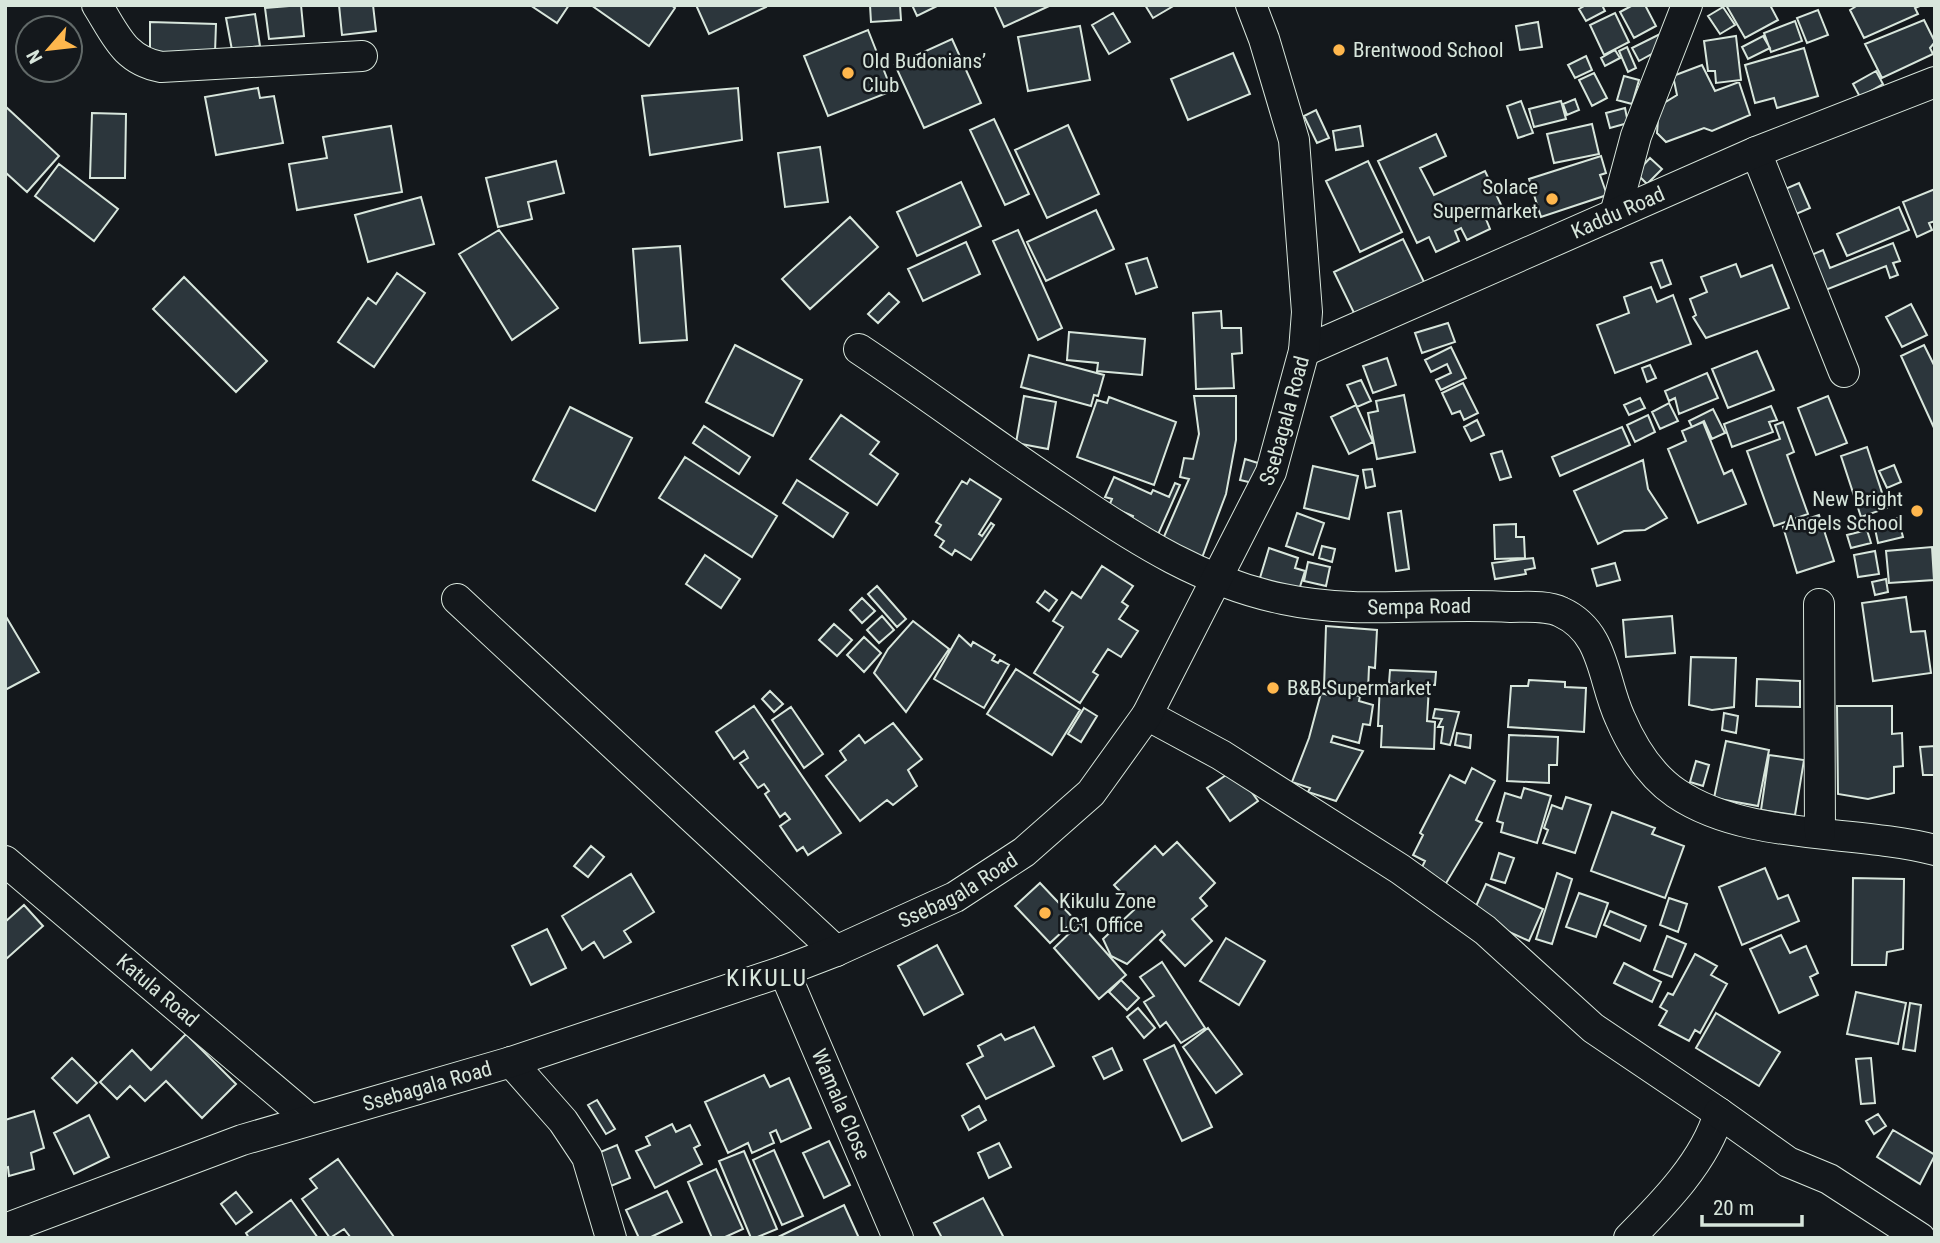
<svg xmlns="http://www.w3.org/2000/svg" width="1940" height="1243" viewBox="0 0 1940 1243" font-family="'Roboto Condensed',sans-serif">
<rect width="100%" height="100%" fill="#14181c"/>
<!-- building -->
<path fill="#2c363c" stroke="#d8e6dc" stroke-width="2" d="M301,5L304,36L269,39L265,8Z
M339,5H373L376,31L342,35Z
M530,5H569L557,23Z
M591,5H671L675,8L649,46Z
M696,5H765L766,7L709,34Z
M870,5H900L901,20L871,22Z
M912,5H939L917,16Z
M994,5H1049V6L1004,27Z
M1145,5H1175L1153,18Z
M1586,5H1602L1605,11L1586,21L1579,9Z
M1633,5H1645L1656,26L1634,38L1620,12Z
M1726,5H1770L1778,20L1745,38Z
M1858,5H1922L1915,8L1918,14L1864,38L1850,10Z
M1723,7L1735,25L1720,34L1708,16Z
M1818,10L1828,35L1807,43L1797,18Z
M1113,13L1130,42L1109,54L1092,25Z
M1615,13L1629,42L1604,55L1590,25Z
M255,14L260,46L232,50L226,18Z
M1924,20L1935,42L1930,48L1933,54L1882,78L1865,44Z
M1795,21L1802,41L1771,52L1764,33Z
M150,22L216,24L215,53L150,52Z
M1538,22L1542,47L1520,50L1516,26Z
M1080,26L1090,80L1028,91L1018,37Z
M868,30L892,91L828,116L804,56Z
M1660,34L1657,51L1639,61L1632,48Z
M1736,36L1741,80L1716,83L1715,71H1708L1704,41Z
M1763,36L1770,48L1748,59L1742,47Z
M952,39L981,103L924,128L895,65Z
M1627,47L1636,68L1628,72L1619,51Z
M1804,48L1818,96L1777,108L1774,98L1755,103L1745,65Z
M1615,50L1620,58L1605,66L1601,58Z
M1233,53L1250,94L1188,120L1171,79Z
M1586,56L1592,70L1575,78L1568,65Z
M1702,65L1715,91L1739,82L1750,115L1712,131L1704,128L1666,142L1657,133L1659,106L1677,95L1673,76Z
M1876,71L1883,84L1860,97L1853,84Z
M1594,73L1607,98L1592,106L1579,80Z
M1624,76L1639,80L1632,104L1617,100Z
M258,88L260,98L274,96L283,143L216,155L205,97Z
M738,88L742,140L650,155L642,96Z
M1575,99L1579,110L1567,115L1563,104Z
M1521,101L1533,133L1518,138L1507,106Z
M1561,101L1566,119L1534,127L1529,109Z
M5,106L59,156L27,192L5,172Z
M1625,108L1628,123L1610,128L1606,113Z
M1316,110L1329,138L1317,143L1304,116Z
M92,113L126,114L125,178H90Z
M994,119L1029,194L1005,205L970,130Z
M1592,124L1599,154L1554,163L1547,134Z
M1068,125L1099,194L1047,218L1015,150Z
M391,126L402,192L297,210L289,164L327,158L323,137Z
M1360,126L1363,146L1336,150L1333,131Z
M1436,134L1446,156L1420,168L1434,195L1485,171L1504,211L1486,219L1490,229L1467,240L1461,228L1455,231L1459,241L1436,252L1429,237L1417,243L1378,161Z
M820,147L828,202L785,207L778,153Z
M1601,156L1606,173L1600,175L1607,195L1541,217L1529,179Z
M1650,158L1662,169L1647,184L1636,173Z
M556,161L564,193L528,202L532,219L498,227L486,178Z
M1368,161L1402,232L1360,252L1326,181Z
M59,164L118,209L94,241L35,196Z
M961,182L981,226L917,256L897,212Z
M1799,183L1810,208L1787,218L1776,193Z
M1935,189V221L1929,223L1932,230L1917,237L1903,202Z
M421,197L434,244L368,262L355,215Z
M1899,207L1909,230L1847,256L1837,234Z
M1096,210L1114,249L1046,281L1027,242Z
M850,217L878,247L810,309L782,279Z
M499,230L558,308L512,340L459,254Z
M1018,230L1062,328L1038,340L993,241Z
M1403,239L1425,284L1356,317L1334,272Z
M966,242L980,274L923,301L908,269Z
M1893,243L1900,261L1893,263L1898,275L1890,278L1886,266L1823,291L1809,256L1823,250L1830,268Z
M680,246L687,340L640,343L633,249Z
M1147,258L1157,287L1136,294L1126,264Z
M1662,260L1671,284L1661,288L1651,263Z
M1736,264L1741,277L1772,265L1789,308L1706,338L1693,317L1696,315L1690,299L1707,292L1701,277Z
M397,273L425,293L374,367L338,342L368,298L376,304Z
M184,277L267,361L236,392L153,309Z
M1651,287L1657,302L1673,295L1691,344L1615,373L1597,325L1629,313L1624,297Z
M889,293L899,302L878,323L868,314Z
M1911,304L1927,335L1902,347L1886,317Z
M1221,311L1222,328H1241L1242,353L1232,354L1234,388L1196,389L1193,313Z
M1448,323L1455,342L1422,353L1415,333Z
M1069,332L1145,339L1142,375L1097,371L1098,363L1067,360Z
M735,345L802,380L773,436L706,402Z
M1924,345L1935,367V430L1901,356Z
M1451,347L1466,378L1441,390L1436,380L1451,373L1447,364L1431,372L1425,360Z
M1757,351L1774,390L1728,408L1712,369Z
M1029,355L1104,375L1098,396L1094,395L1091,406L1021,387Z
M1387,358L1396,385L1373,393L1363,366Z
M1650,365L1656,378L1647,382L1642,368Z
M1707,373L1718,398L1679,414L1675,398L1669,401L1665,391Z
M1361,380L1371,401L1357,407L1347,385Z
M1463,383L1478,413L1464,420L1460,411L1452,414L1442,393Z
M1404,395L1415,452L1377,459L1368,413L1378,411L1376,401Z
M1024,396L1056,402L1048,449L1016,443Z
M1194,396H1236V440L1226,494L1200,563L1162,541L1189,479L1180,477L1184,458L1193,459L1199,434Z
M1828,396L1847,443L1816,455L1798,408Z
M1109,397L1176,422L1154,485L1077,457L1097,400L1107,403Z
M1640,398L1645,408L1629,415L1624,405Z
M1669,403L1678,421L1660,429L1652,412Z
M1356,405L1373,442L1349,454L1331,417Z
M1771,406L1777,420L1769,422L1773,432L1732,447L1724,424Z
M570,407L632,438L595,511L533,480Z
M1713,409L1725,433L1712,439L1704,421L1692,427L1689,421Z
M841,415L879,442L870,454L898,474L877,505L810,459Z
M1648,415L1655,432L1635,442L1627,425Z
M1477,420L1484,435L1471,441L1464,427Z
M1703,422L1724,474L1732,470L1746,504L1698,523L1668,449L1686,441L1682,431Z
M1783,422L1794,452L1787,455L1808,514L1774,526L1747,451L1780,439L1775,425Z
M704,426L750,457L739,474L693,443Z
M1622,427L1630,445L1560,476L1552,457Z
M1867,447L1887,508L1861,517L1841,456Z
M1502,451L1511,477L1500,480L1491,454Z
M685,457L777,516L752,557L659,498Z
M1245,459L1258,463L1253,483L1240,480Z
M1643,460L1648,489L1667,518L1645,530L1624,531L1598,544L1574,491Z
M1894,465L1901,482L1887,488L1879,471Z
M1313,466L1358,476L1349,519L1304,508Z
M1372,469L1375,486L1366,488L1363,470Z
M1114,477L1151,494L1153,490L1169,497L1175,483L1180,485L1156,539L1129,527L1133,516L1109,506L1112,499L1105,497Z
M970,479L1001,499L979,534L982,536L991,523L994,525L971,560L955,550L952,555L940,547L944,541L935,535L941,525L936,522L962,481L967,484Z
M797,480L848,513L833,537L783,503Z
M1401,511L1409,569L1396,571L1388,513Z
M1297,513L1324,523L1313,555L1286,546Z
M1819,515L1834,561L1797,573L1783,527Z
M1898,518L1903,537L1878,543L1874,524Z
M1516,524V537H1524L1525,558L1495,559L1494,525Z
M1867,530L1871,543L1851,548L1847,535Z
M1322,546L1335,549L1332,562L1319,558Z
M1932,547L1934,580L1889,583L1886,551Z
M1269,548L1298,558L1295,568L1305,571L1298,593L1259,581Z
M1875,551L1879,574L1858,577L1854,555Z
M705,555L740,579L721,608L686,584Z
M1533,558L1535,568L1525,570L1526,574L1495,579L1492,563Z
M1308,562L1330,567L1326,586L1304,581Z
M1615,563L1620,580L1597,586L1592,569Z
M1102,566L1133,586L1122,602L1128,606L1119,619L1138,631L1121,657L1108,649L1093,672L1098,675L1080,703L1034,673L1063,627L1053,621L1072,592L1081,598Z
M1886,579L1888,592L1875,595L1872,582Z
M877,586L906,619L897,627L868,594Z
M1045,591L1057,600L1049,611L1037,602Z
M1906,597L1911,632L1925,631L1931,673L1873,681L1862,603Z
M862,598L875,611L862,623L850,610Z
M5,615L39,672L5,690Z
M882,616L894,630L879,643L867,630Z
M1672,616L1675,653L1626,657L1623,620Z
M913,621L949,649L906,712L874,673L888,649Z
M834,624L852,640L837,656L819,640Z
M1326,626L1377,630L1375,668L1369,667L1368,690L1324,688Z
M959,635L971,646L973,642L995,655L992,660L998,663L1000,660L1009,665L984,708L934,679Z
M864,637L881,653L864,672L847,655Z
M1691,657L1736,658L1734,707L1712,710L1689,705Z
M1016,669L1080,710L1052,755L987,714Z
M1390,670L1436,672L1435,685L1389,683Z
M1757,679L1800,681V707L1756,706Z
M1529,680L1565,682V687L1586,688L1584,732L1508,727L1511,686H1528Z
M1380,684L1429,686L1427,721L1435,722L1434,749L1381,747L1382,726H1378Z
M770,691L783,704L774,712L762,699Z
M1333,692L1360,696L1359,701L1373,705L1370,725L1363,724L1359,743L1333,736L1331,742L1363,751L1336,801L1308,792L1310,788L1292,782L1309,738L1321,693L1332,696Z
M754,706L841,833L808,855L803,847L797,851L780,826L790,819L785,813L780,817L765,794L769,791L764,784L758,788L740,763L748,758L744,751L734,759L716,732Z
M1837,706H1892V734L1902,733L1903,766L1894,767V793L1868,799L1838,794Z
M791,707L823,754L804,768L772,720Z
M1084,708L1097,716L1081,742L1068,734Z
M1435,709L1459,712L1450,745L1441,743L1443,727H1438L1442,719L1433,718Z
M1724,713L1738,716L1736,733L1722,730Z
M893,723L922,759L908,770L917,786L893,805L887,800L860,821L826,776L846,760L840,751L859,735L865,743Z
M1457,733L1471,735L1470,748L1455,745Z
M1509,735L1558,737L1557,765H1549V783L1507,781Z
M1726,741L1769,750L1758,806L1714,798Z
M1935,746V775H1923L1920,747Z
M1769,755L1804,760L1795,815L1761,810Z
M1696,761L1709,765L1703,786L1690,782Z
M1472,768L1495,781L1476,820L1482,823L1445,885L1420,871L1425,861L1413,855L1423,835L1420,833L1450,775L1465,783Z
M1235,769L1258,801L1230,821L1207,788Z
M1524,788L1551,796L1537,843L1501,832L1503,823L1497,821L1505,793L1521,798Z
M1566,797L1591,805L1575,853L1543,843L1548,830L1544,828L1552,805L1562,809Z
M1612,812L1655,828L1652,834L1684,846L1665,898L1591,871Z
M1177,842L1215,883L1200,898L1207,906L1192,919L1212,941L1185,966L1160,940L1165,935L1162,931L1127,964L1111,956L1103,939L1136,908L1114,885L1155,846L1163,855Z
M591,846L604,857L588,877L574,866Z
M1499,853L1514,858L1505,883L1491,879Z
M1765,868L1778,899L1788,895L1799,921L1742,945L1719,887Z
M1557,873L1572,879L1552,944L1536,939Z
M631,874L654,912L624,931L631,942L604,958L594,942L582,950L562,916Z
M1853,878L1904,879L1903,949L1887,952L1886,965H1852Z
M1040,883L1075,920L1050,943L1015,906Z
M1486,884L1543,909L1529,941L1472,915Z
M1579,893L1608,903L1596,937L1566,927Z
M1669,898L1687,904L1678,932L1660,925Z
M24,905L43,926L5,960V922Z
M1610,911L1646,926L1640,941L1604,925Z
M1080,923L1126,975L1099,999L1054,948Z
M547,929L566,968L531,985L512,946Z
M1781,935L1790,953L1806,946L1818,973L1810,977L1818,995L1779,1013L1750,949Z
M1667,936L1686,944L1672,977L1654,970Z
M1226,938L1265,961L1239,1005L1200,981Z
M937,945L963,994L924,1015L898,966Z
M1695,954L1717,966L1711,975L1727,984L1700,1033L1695,1030L1689,1041L1659,1025L1667,1011L1660,1007L1668,993L1673,995Z
M1162,962L1205,1028L1181,1043L1166,1022L1160,1027L1144,1002L1154,996L1140,977Z
M1624,963L1661,982L1652,1002L1614,983Z
M1121,980L1139,998L1127,1010L1109,992Z
M1856,992L1906,1003L1898,1044L1847,1034Z
M1910,1003L1921,1005L1915,1051L1903,1049Z
M1138,1008L1155,1028L1144,1038L1127,1017Z
M1716,1013L1780,1052L1759,1086L1696,1048Z
M1034,1027L1054,1066L986,1099L967,1064L983,1056L978,1046L1001,1034L1005,1040Z
M1208,1028L1242,1074L1216,1093L1183,1047Z
M186,1034L236,1084L202,1118L166,1081L145,1101L130,1086L117,1099L100,1082L132,1050L151,1070Z
M1174,1045L1212,1127L1182,1141L1144,1060Z
M1112,1048L1122,1070L1104,1079L1093,1057Z
M72,1058L97,1083L77,1103L52,1078Z
M1871,1058L1875,1103L1861,1104L1856,1059Z
M764,1075L770,1087L789,1078L811,1128L781,1142L776,1130L770,1133L774,1143L752,1153L748,1143L728,1153L705,1102Z
M597,1100L615,1129L606,1134L588,1105Z
M979,1106L986,1120L969,1130L962,1116Z
M34,1111L44,1148L31,1153L34,1169L9,1176L8,1167L5,1168V1120Z
M1878,1114L1886,1126L1874,1134L1866,1121Z
M89,1115L109,1157L74,1174L54,1133Z
M672,1124L676,1132L690,1125L700,1145L694,1148L702,1164L655,1188L636,1151L650,1145L646,1137Z
M1893,1130L1935,1155L1920,1184L1877,1157Z
M829,1141L850,1185L824,1198L803,1153Z
M999,1143L1011,1167L989,1178L978,1153Z
M617,1145L630,1178L611,1186L598,1153Z
M774,1150L803,1216L782,1225L753,1160Z
M744,1151L777,1229L755,1238H751L719,1161Z
M338,1159L394,1237L351,1238L344,1229L330,1238L302,1199L317,1188L310,1179Z
M716,1169L743,1229L723,1238H712L688,1182Z
M667,1191L682,1222L649,1238H639L626,1210Z
M236,1192L252,1212L236,1224L221,1204Z
M983,1198L1004,1238H942L934,1223Z
M291,1200L318,1238H249L246,1233Z
M844,1205L859,1238H776L834,1210Z"/>
<g fill="none" stroke-linecap="round" stroke-linejoin="round">
<defs>
<g id="street">
<path d="M97,5C116,35 124,60 161,67L362,56"/>
<path d="M1756,152L1844,372"/>
<path d="M1615,214L1636,136L1687,5"/>
<path id="s1" d="M859,349C931,397 1000,449 1073,497C1138,541 1204,583 1283,599C1357,615 1435,602 1511,607C1526,607 1547,605 1561,612C1605,632 1602,679 1620,718C1632,746 1651,776 1676,793C1747,841 1854,829 1935,850"/>
<path id="s2" d="M1304,351L1756,152L1935,82"/>
<path d="M457,599L836,951"/>
<path d="M1819,604L1820,833"/>
<path d="M1147,715L1221,755L1400,869L1485,930L1593,1028L1719,1113C1706,1160 1663,1204 1629,1238"/>
<path id="s3" d="M5,861L309,1119"/>
<path id="s4" d="M784,971L898,1238"/>
<path d="M511,1062L563,1121L587,1157L611,1238"/>
<path d="M1719,1113L1788,1162L1829,1179L1920,1238"/>
<path id="s5" d="M5,1229L242,1140L511,1062L784,971L836,951L955,897L1024,852L1091,793L1147,715L1271,472L1304,351L1307,312L1294,140L1264,39L1251,5"/>
</g>
</defs>
<!-- street casing -->
<use href="#street" stroke="#d8e6dc" stroke-width="32"/>
<!-- street -->
<use href="#street" stroke="#14181c" stroke-width="30"/>
</g>
<!-- markers -->
<g fill="#ffb74d" stroke="#14181c" stroke-width="2.5">
<circle cx="1339" cy="50" r="7"/>
<circle cx="848" cy="73" r="7"/>
<circle cx="1552" cy="199" r="7"/>
<circle cx="1917" cy="511" r="7"/>
<circle cx="1273" cy="688" r="7"/>
<circle cx="1045" cy="913" r="7"/>
</g>
<g text-anchor="middle" stroke-width="5" stroke-linejoin="round" paint-order="stroke">
<!-- poi labels -->
<g font-size="21" fill="#d8e6dc" stroke="#14181c" text-anchor="start">
<text x="1353" y="57">Brentwood School</text>
<text x="862" y="68">Old Budonians’<tspan x="862" dy="24">Club</tspan></text>
<text x="1538" y="194" text-anchor="end">Solace<tspan x="1538" dy="24">Supermarket</tspan></text>
<text x="1903" y="506" text-anchor="end">New Bright<tspan x="1903" dy="24">Angels School</tspan></text>
<text x="1287" y="695">B&amp;B Supermarket</text>
<text x="1059" y="908">Kikulu Zone<tspan x="1059" dy="24">LC1 Office</tspan></text>
</g>
<!-- street labels -->
<g font-size="21" fill="#d8e6dc" stroke="#14181c">
<text dy="7" stroke="none"><textPath href="#s2" startOffset="343">Kaddu Road</textPath></text>
<text dy="7" stroke="none"><textPath href="#s5" startOffset="1601">Ssebagala Road</textPath></text>
<text dy="7" stroke="none"><textPath href="#s1" startOffset="632">Sempa Road</textPath></text>
<text dy="7" stroke="none"><textPath href="#s5" startOffset="1013">Ssebagala Road</textPath></text>
<text dy="7" stroke="none"><textPath href="#s3" startOffset="200">Katula Road</textPath></text>
<text dy="7" stroke="none"><textPath href="#s5" startOffset="446">Ssebagala Road</textPath></text>
<text dy="7" stroke="none"><textPath href="#s4" startOffset="145">Wamala Close</textPath></text>
</g>
<!-- quarter labels -->
<g font-size="24" letter-spacing="2" fill="#d8e6dc" stroke="#14181c">
<text x="767" y="986">KIKULU</text>
</g>
</g>
<!-- border -->
<rect width="1940" height="1243" fill="none" stroke="#d8e6dc" stroke-width="14"/>
<!-- north arrow -->
<g transform="translate(49 49) rotate(242)"><circle r="33" fill="#14181c" stroke="#626a69" stroke-width="2"/>
<path d="M0-5L12 26L0 18L-12 26Z" fill="#ffb74d"/>
<text y="-10" font-size="19" font-weight="bold" text-anchor="middle" fill="#d8e6dc">N</text>
</g>
<!-- scale -->
<path d="M1702 1215v10h100v-10" fill="none" stroke="#d8e6dc" stroke-width="3.5"/>
<text x="1713" y="1215" font-size="21" fill="#d8e6dc" stroke="#14181c" stroke-width="5" paint-order="stroke">20 m</text>
</svg>
